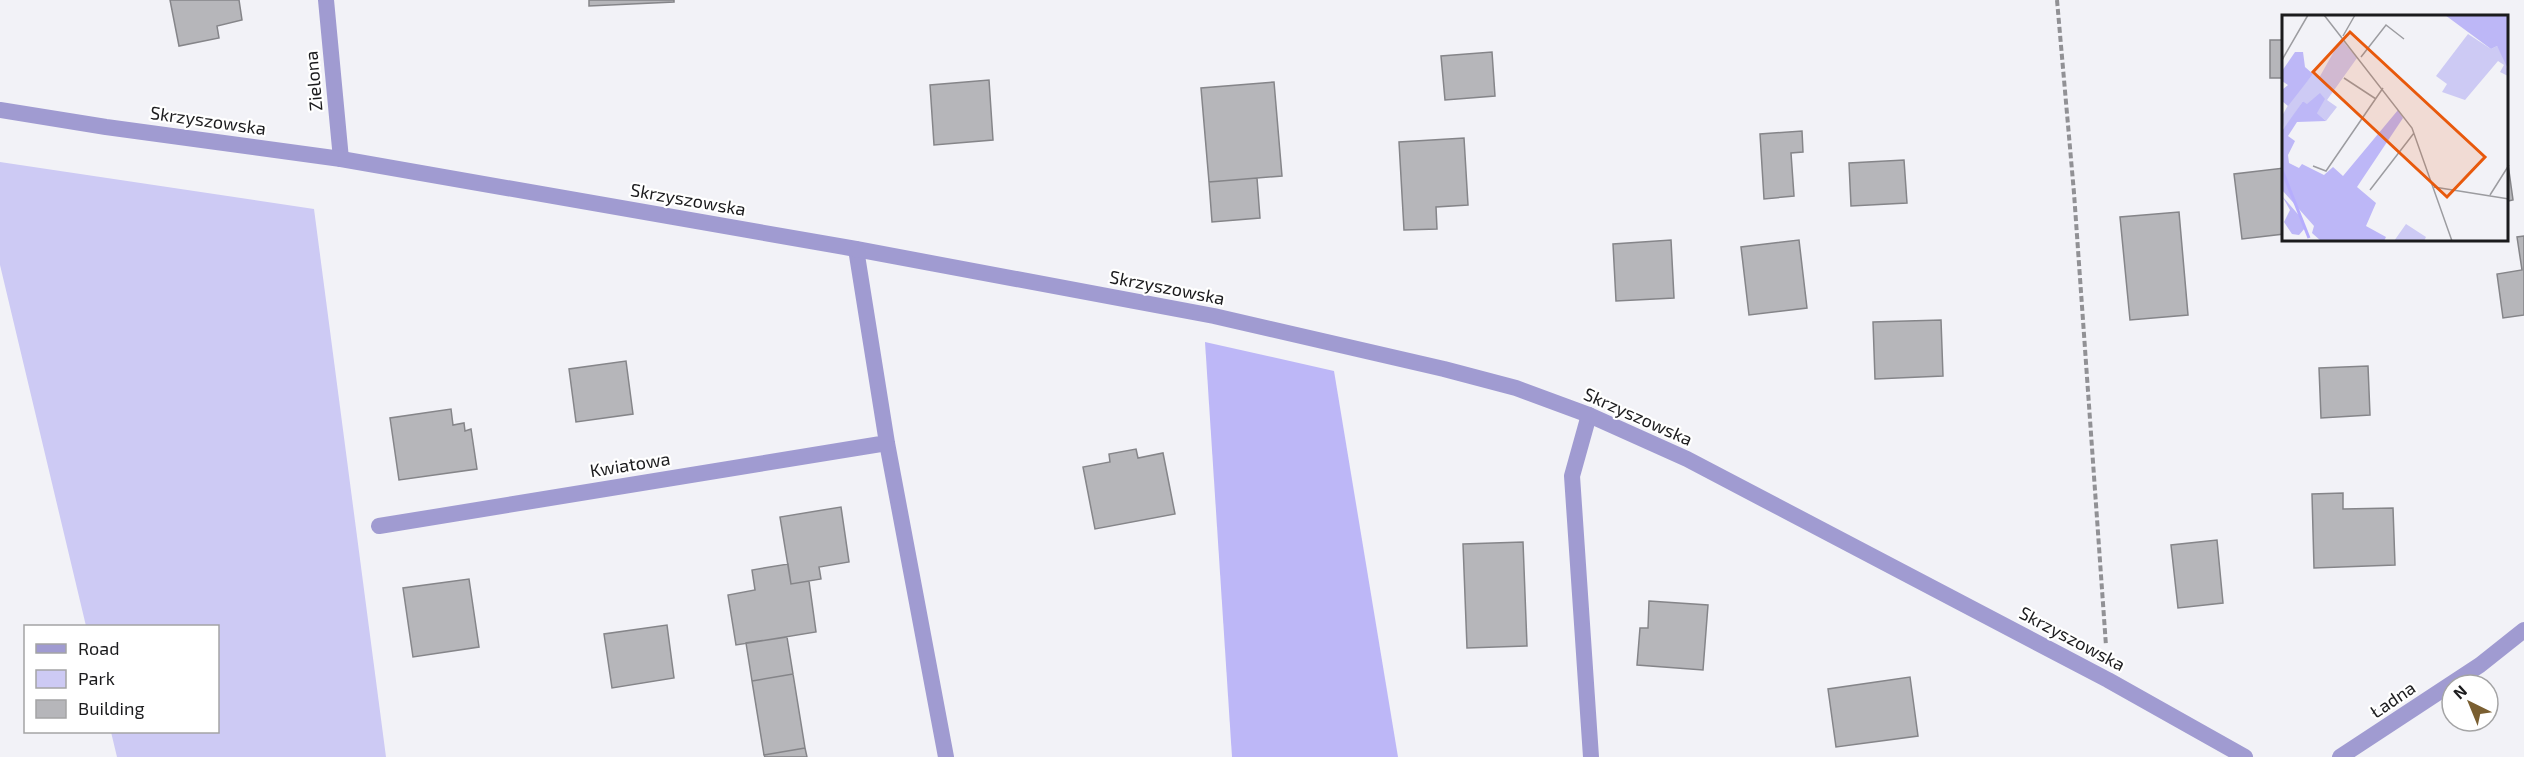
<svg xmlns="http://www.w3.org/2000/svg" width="2524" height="757" viewBox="0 0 2524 757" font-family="'Exo 2',sans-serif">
<rect width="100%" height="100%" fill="#f2f2f7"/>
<!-- green -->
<path fill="#cdcaf4" d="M0,162L314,209L386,757H117L111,732H218V626H86L0,265Z"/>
<!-- forest -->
<path fill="#bdb7f7" d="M1205,342L1334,371L1398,757H1232Z"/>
<!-- building -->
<path fill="#b6b6ba" stroke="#858589" stroke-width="1.5" d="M170,0H239L242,20L217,26L219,38L179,46Z
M589,0H674V2L589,6Z
M2270,40H2284V78H2270Z
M1492,52L1495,96L1445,100L1441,56Z
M989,80L993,140L934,145L930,85Z
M1274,82L1282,176L1209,182L1201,88Z
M1802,131L1803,152L1791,153L1794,196L1764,199L1760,134Z
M1464,138L1468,205L1436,207L1437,229L1404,230L1399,142Z
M1904,160L1907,203L1851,206L1849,163Z
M2508,164L2513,200L2508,201Z
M2284,168V234L2242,239L2234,174Z
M1257,178L1260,218L1212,222L1209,182Z
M2179,212L2188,315L2130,320L2120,217Z
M2524,236V315L2503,318L2497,274L2522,270L2517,237Z
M1671,240L1674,298L1616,301L1613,244Z
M1799,240L1807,308L1749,315L1741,247Z
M1941,320L1943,376L1875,379L1873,322Z
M626,361L633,414L576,422L569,369Z
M2368,366L2370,415L2321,418L2319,368Z
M451,409L453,425L464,423L465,431L471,429L477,469L399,480L390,418Z
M1136,449L1138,458L1163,453L1175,514L1095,529L1083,467L1110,462L1109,454Z
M2343,493V509L2393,508L2395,565L2314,568L2312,494Z
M841,507L849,562L819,567L821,579L791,584L780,517Z
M2217,540L2223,603L2178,608L2171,545Z
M1523,542L1527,646L1467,648L1463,544Z
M788,564L791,584L809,581L816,632L736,645L728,595L755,590L752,570Z
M469,579L479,647L413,657L403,588Z
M1649,601L1708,605L1703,670L1637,665L1640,628H1648Z
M667,625L674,678L612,688L604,634Z
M787,637L793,674L752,681L746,643Z
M793,674L805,748L764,755L752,681Z
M1910,677L1918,736L1836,747L1828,689Z
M805,748L807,757H765L764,755Z"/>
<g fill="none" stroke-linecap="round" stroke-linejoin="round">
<!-- path -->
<path stroke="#919195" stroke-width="4" stroke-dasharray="6 3" stroke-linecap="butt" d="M2057,0L2074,193L2106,646"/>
<!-- service -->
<path stroke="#a09bd1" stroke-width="16" d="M1589,415L1572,476L1591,757"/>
<!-- minor -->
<path stroke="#a09bd1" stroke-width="16" d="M326,0L341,159
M856,249L887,443L946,757
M379,526L887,443
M2340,757L2480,665L2524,630"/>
<!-- tertiary -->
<path stroke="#a09bd1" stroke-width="16" d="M0,110L106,127L341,159L856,249L1214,316L1444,369L1516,388L1589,415L1687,459L2108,680L2245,757"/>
</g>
<g text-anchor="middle" stroke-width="4.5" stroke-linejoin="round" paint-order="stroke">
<!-- street labels -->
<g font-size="18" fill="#1b1b1d" stroke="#fff">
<text transform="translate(314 81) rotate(-95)" y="6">Zielona</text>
<text transform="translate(208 121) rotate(8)" y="6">Skrzyszowska</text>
<text transform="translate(688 200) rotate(10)" y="6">Skrzyszowska</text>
<text transform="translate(1167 288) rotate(11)" y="6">Skrzyszowska</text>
<text transform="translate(1638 417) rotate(24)" y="6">Skrzyszowska</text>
<text transform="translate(630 465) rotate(-9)" y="6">Kwiatowa</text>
<text transform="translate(2072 639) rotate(28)" y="6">Skrzyszowska</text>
<text transform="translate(2393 700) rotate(-34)" y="6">Ładna</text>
</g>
</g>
<!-- overview -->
<g transform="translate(2282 15)">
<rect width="226" height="226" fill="#f2f2f7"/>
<path d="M186,19L209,34L215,31L224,47L226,61L218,57L222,50L216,46L183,85L160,77L165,69L154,61ZM59,24L75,43L45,85L55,92L44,106L21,86L2,115L0,101L9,85L31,59L37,63ZM124,209L144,222L142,226H112Z" fill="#cdcaf4"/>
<path d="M163,0H226V54L215,31L209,34ZM13,37H21L23,52L31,59L6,91L0,86V75L6,70L0,66V56ZM38,78L43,84L35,98L44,106L15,107L6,121L13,126L6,140L7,148L17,153L20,149L42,160L51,152L61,161L116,95L121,103L75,172L94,188L84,211L104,222L102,226H39L30,218L32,211L0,175V116L21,86L25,89ZM0,181L21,205L23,213L17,220L10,219L2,207L8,195Z" fill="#bdb7f7"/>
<path fill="none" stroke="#b6adfd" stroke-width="3" d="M0,155L27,223"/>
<path fill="none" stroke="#9c9ca0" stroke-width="1.5" d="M42,0L130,113L170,226M61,21L73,0M79,42L104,10L122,24M0,45L26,0M62,63L94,84M31,151L44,156L101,73M152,172L227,184M88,175L132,118M208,180L227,150"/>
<path fill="#e8590c" fill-opacity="0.15" stroke="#e8590c" stroke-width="3" d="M68,17L203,142L165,182L31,57Z"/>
<rect width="226" height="226" fill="none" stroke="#1b1b1d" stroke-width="3"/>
</g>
<!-- legend -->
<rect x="24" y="625" width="195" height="108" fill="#ffffff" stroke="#a4a4a5" stroke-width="1.5"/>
<rect x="36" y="644" width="30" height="9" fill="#a09bd1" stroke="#a4a4a5" stroke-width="1.5"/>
<text x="78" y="655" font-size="18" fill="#1b1b1d">Road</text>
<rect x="36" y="670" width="30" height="18" fill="#cdcaf4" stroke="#a4a4a5" stroke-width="1.5"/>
<text x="78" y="685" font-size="18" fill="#1b1b1d">Park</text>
<rect x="36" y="700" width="30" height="18" fill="#b6b6ba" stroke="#a4a4a5" stroke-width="1.5"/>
<text x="78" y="715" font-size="18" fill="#1b1b1d">Building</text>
<!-- north arrow -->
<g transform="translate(2470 703) rotate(317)"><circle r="28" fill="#ffffff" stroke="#a4a4a5" stroke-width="1.5"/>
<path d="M0-4.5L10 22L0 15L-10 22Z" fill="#7a5f31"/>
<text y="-9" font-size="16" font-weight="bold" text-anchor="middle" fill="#1b1b1d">N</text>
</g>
</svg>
